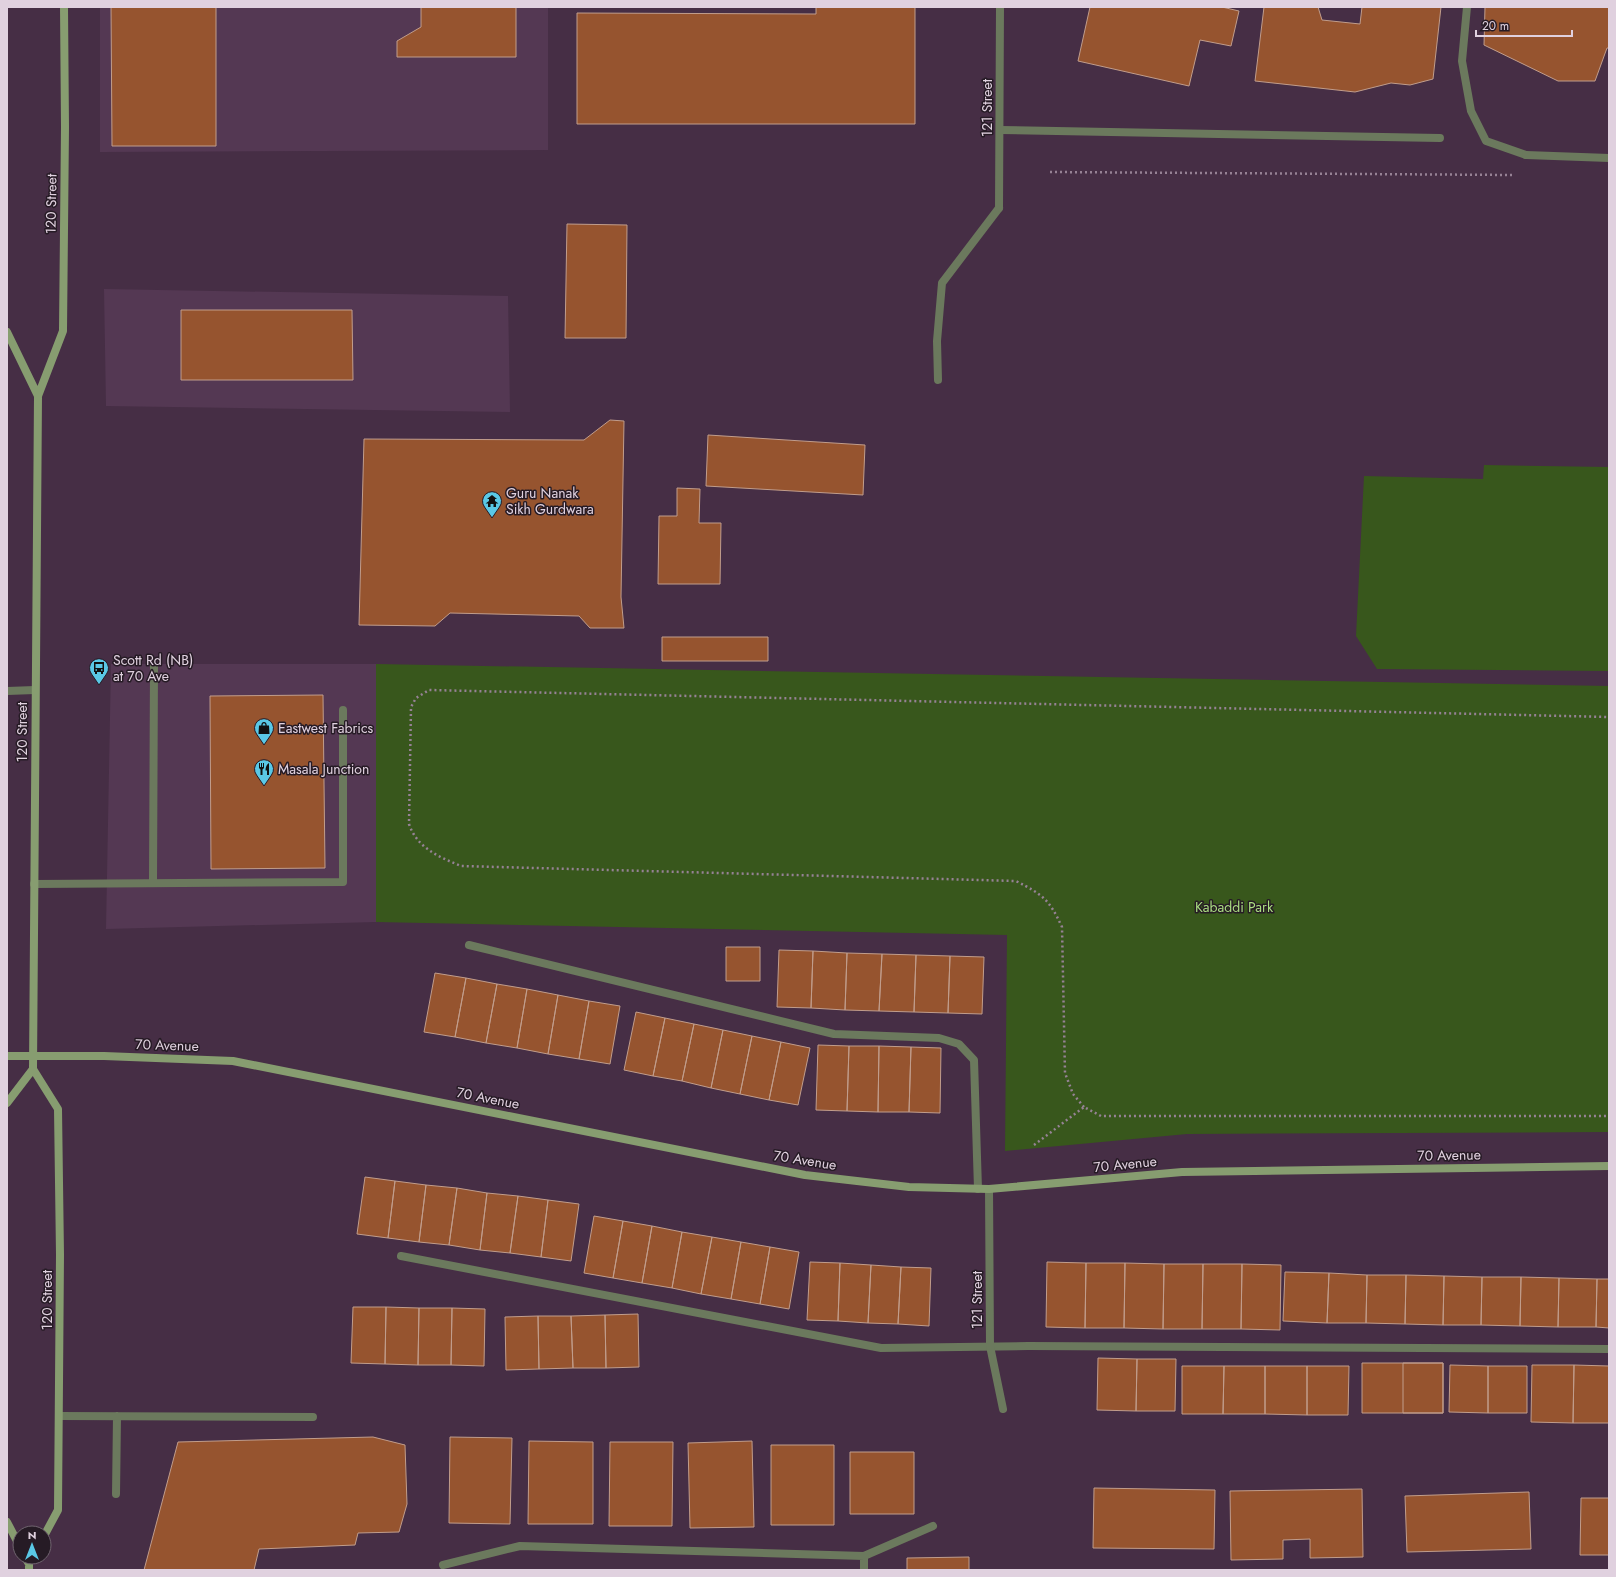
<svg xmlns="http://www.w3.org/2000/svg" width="1616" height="1577" viewBox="0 0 1616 1577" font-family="Jost,sans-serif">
<rect width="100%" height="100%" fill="#462e45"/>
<!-- built -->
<path fill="#543853" d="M100,7H548V150L100,152Z
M104,289L508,296L510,412L106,406Z
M111,664H376V922L106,929Z"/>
<!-- green -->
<path fill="#38571c" d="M1484,465L1609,467V671L1377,669L1356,636L1364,476L1483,479Z
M376,664L1609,686V1132L1187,1134L1005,1151L1007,935L376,922Z"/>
<!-- building -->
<path fill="#96542f" stroke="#c19d8c" d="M111,7H216V146H112Z
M421,7H516V57H397V41L421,27Z
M816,7H915V124H577V13L816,14Z
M1090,7H1222L1239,11L1231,46L1200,40L1189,86L1078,61Z
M1264,7H1318L1322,20L1360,24L1362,7H1441L1433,79L1410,85L1391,83L1355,92L1255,81Z
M1485,7H1609V48H1607L1595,81H1558L1484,45Z
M567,224L627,225L626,338H565Z
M181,310H352L353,380H181Z
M610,420L624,421L621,597L624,628H590L579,616L450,613L435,626L359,625L364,439L584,440Z
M708,435L865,445L863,495L706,486Z
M677,488L700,489L699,523H721L720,584H658L659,516H677Z
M662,637H768V661H662Z
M323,695L325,868L211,869L210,696Z
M726,947H760V981H726Z
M779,950L813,951L811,1008L777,1007Z
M813,951L847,953L845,1010L811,1008Z
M847,953L882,954L879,1011L845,1010Z
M882,954L916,955L914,1012L879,1011Z
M916,955L950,956L948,1013L914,1012Z
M950,956L984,957L982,1014L948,1013Z
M435,973L466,978L455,1037L424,1032Z
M466,978L497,984L486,1043L455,1037Z
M497,984L527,989L517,1048L486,1043Z
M527,989L558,995L548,1054L517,1048Z
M558,995L589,1001L579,1059L548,1054Z
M589,1001L620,1006L610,1064L579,1059Z
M636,1012L665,1018L653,1076L624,1070Z
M665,1018L694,1024L682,1081L653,1076Z
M694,1024L723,1030L711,1088L682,1081Z
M723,1030L752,1036L740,1094L711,1088Z
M752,1036L781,1042L769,1100L740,1094Z
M781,1042L810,1048L798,1105L769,1100Z
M818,1045L849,1046L847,1111L816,1110Z
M849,1046H879L878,1112L847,1111Z
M879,1046L911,1047L909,1112H878Z
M911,1047L941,1048L940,1113L909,1112Z
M365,1177L395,1181L388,1238L357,1234Z
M395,1181L426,1185L419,1242L388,1238Z
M426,1185L457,1188L449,1245L419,1242Z
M457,1188L487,1193L480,1250L449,1245Z
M487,1193L518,1196L510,1253L480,1250Z
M518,1196L548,1200L541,1257L510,1253Z
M548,1200L579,1204L571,1261L541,1257Z
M594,1216L623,1221L613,1278L584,1273Z
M623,1221L652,1226L642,1283L613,1278Z
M652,1226L682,1232L672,1288L642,1283Z
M682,1232L712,1237L701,1294L672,1288Z
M712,1237L741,1242L731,1299L701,1294Z
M741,1242L770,1247L760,1304L731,1299Z
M770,1247L799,1252L789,1309L760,1304Z
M810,1262L840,1263L838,1321L807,1320Z
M1047,1262L1086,1263L1085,1328L1046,1327Z
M840,1263L871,1265L868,1323L838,1321Z
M1086,1263H1125L1124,1328H1085Z
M1125,1263L1164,1264L1163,1329L1124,1328Z
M1164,1264H1203L1202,1329H1163Z
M1203,1264H1242L1241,1329H1202Z
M1242,1264L1281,1265L1280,1330L1241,1329Z
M871,1265L901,1267L898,1324L868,1323Z
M901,1267L931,1268L929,1326L898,1324Z
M1285,1272L1329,1273L1327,1323L1283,1321Z
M1329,1273L1367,1275L1366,1323H1327Z
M1367,1275H1406L1405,1324L1366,1323Z
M1406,1275L1444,1276L1443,1325L1405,1324Z
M1444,1276L1482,1277L1481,1325H1443Z
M1482,1277H1521L1520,1326L1481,1325Z
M1521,1277L1559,1278L1558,1327L1520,1326Z
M1559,1278L1597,1279L1596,1327H1558Z
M1597,1279H1609V1328L1596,1327Z
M353,1307H386L385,1364L351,1363Z
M386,1307L419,1308L418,1365L385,1364Z
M419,1308H452L451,1365H418Z
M452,1308L485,1309L484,1366L451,1365Z
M638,1314L639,1367L606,1368L605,1315Z
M605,1315L606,1368H573L571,1316Z
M538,1316H571L573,1368L539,1369Z
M538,1316L539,1369L506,1370L505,1317Z
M1098,1358L1137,1359L1136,1411L1097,1410Z
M1137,1359H1176L1175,1411H1136Z
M1362,1363H1443V1413H1362Z
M1403,1363H1443V1413H1403Z
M1450,1365L1488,1366V1413L1449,1412Z
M1532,1365H1574L1573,1423L1531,1422Z
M1574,1365L1609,1366V1423H1573Z
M1182,1366H1224L1223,1414H1182Z
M1224,1366H1265V1414H1223Z
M1265,1366H1307V1415L1265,1414Z
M1307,1366H1349L1348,1415H1307Z
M1488,1366H1527V1413H1488Z
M373,1437L405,1445L407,1504L399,1532L358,1533L355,1545L259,1549L254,1570H144L178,1442Z
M450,1437L512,1438L510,1524L449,1523Z
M529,1441L593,1442V1524H528Z
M752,1441L754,1527L690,1528L688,1443Z
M610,1442H673L672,1526H609Z
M771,1445H834V1525H771Z
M850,1452H914V1514H850Z
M1094,1488L1215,1490L1214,1549L1093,1548Z
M1362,1489L1363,1557L1310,1558V1539L1283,1540V1559L1231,1560L1230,1491Z
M1529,1492L1531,1549L1407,1552L1405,1496Z
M1581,1498H1609V1555H1580Z
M969,1557V1570H907V1558Z"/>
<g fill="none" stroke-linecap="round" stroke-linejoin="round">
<!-- path -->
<path stroke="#968295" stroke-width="2.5" stroke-dasharray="2 3" stroke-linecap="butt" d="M1050,172L1513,175
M1084,1107L1073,1094L1065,1073L1062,927C1049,899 1043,895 1016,881L461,866C439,857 417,848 409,824L411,707L416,698L429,690L1609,717
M1034,1145L1084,1107L1101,1116H1609"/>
<!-- lane -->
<path stroke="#6b795d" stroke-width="8" d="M1467,7L1462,61L1471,111L1486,141L1526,155
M1000,130L1440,138
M938,380L937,341L942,283L999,208
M7,691L35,690
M153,882L154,666
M34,884L343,882V710
M469,945L834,1034L939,1038L959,1044L974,1060L978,1189
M401,1256L881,1348L1028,1346L1609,1349
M59,1416L313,1417
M116,1494L117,1416"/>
<!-- street -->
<path stroke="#6b795d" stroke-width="8" d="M1526,155L1609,158
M999,208L1000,7
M989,1189L990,1346L1003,1409
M443,1565L520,1546L864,1556
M864,1570V1556L933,1526"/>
<!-- secondary -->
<path stroke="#879d70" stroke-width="8" d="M7,332L38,396
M7,1056H104L233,1061L805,1175L909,1187L989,1189L1182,1172L1609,1166
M7,1103L33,1069
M7,1522L20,1547
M44,1536L58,1510L60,1255L58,1109L33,1069L38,396L63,331L65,127L64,7
M25,1557L29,1564V1570"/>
</g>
<!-- icons -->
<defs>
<symbol id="temple-pin" viewBox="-11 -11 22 30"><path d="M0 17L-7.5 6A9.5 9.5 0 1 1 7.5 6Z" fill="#5ac8e6" stroke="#261b25"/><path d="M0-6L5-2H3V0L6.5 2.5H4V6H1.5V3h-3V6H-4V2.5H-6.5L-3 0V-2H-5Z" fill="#111"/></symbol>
<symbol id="bus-pin" viewBox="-11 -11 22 30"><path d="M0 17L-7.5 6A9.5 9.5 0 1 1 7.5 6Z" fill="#5ac8e6" stroke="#261b25"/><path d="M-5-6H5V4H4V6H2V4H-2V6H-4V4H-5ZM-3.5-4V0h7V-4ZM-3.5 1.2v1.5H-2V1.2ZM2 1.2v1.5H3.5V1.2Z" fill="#111"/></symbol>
<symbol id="shop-pin" viewBox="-11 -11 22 30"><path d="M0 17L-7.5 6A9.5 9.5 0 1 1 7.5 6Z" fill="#5ac8e6" stroke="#261b25"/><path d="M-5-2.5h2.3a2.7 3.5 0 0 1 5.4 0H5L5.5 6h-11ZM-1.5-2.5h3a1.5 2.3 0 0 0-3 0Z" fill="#111"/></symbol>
<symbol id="restaurant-pin" viewBox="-11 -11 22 30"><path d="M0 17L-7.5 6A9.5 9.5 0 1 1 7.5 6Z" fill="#5ac8e6" stroke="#261b25"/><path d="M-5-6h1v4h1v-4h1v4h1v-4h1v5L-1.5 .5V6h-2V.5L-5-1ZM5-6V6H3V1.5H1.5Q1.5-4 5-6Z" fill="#111"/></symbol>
</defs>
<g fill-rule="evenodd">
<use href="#temple-pin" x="481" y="490" width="22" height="30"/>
<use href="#bus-pin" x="88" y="657" width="22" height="30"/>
<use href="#shop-pin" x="253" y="717" width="22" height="30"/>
<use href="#restaurant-pin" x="253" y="758" width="22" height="30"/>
</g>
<g text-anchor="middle" stroke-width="3" stroke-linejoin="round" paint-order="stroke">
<!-- street labels -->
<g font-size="14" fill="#e0d1df" stroke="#261b25">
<text transform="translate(987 108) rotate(-90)" y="5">121 Street</text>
<text transform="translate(51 204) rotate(-89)" y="5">120 Street</text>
<text transform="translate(22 732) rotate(-90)" y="5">120 Street</text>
<text transform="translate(167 1045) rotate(2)" y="5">70 Avenue</text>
<text transform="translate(488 1098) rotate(11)" y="5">70 Avenue</text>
<text transform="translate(1449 1155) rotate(-1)" y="5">70 Avenue</text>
<text transform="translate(805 1160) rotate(9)" y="5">70 Avenue</text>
<text transform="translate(1125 1164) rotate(-6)" y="5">70 Avenue</text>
<text transform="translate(47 1300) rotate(-90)" y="5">120 Street</text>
<text transform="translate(977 1300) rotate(-90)" y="5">121 Street</text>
</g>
<!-- poi labels -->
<g font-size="14" fill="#e0d1df" stroke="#261b25" text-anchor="start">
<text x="506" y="498">Guru Nanak<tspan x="506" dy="16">Sikh Gurdwara</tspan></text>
<text x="113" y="665">Scott Rd (NB)<tspan x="113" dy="16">at 70 Ave</tspan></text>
<text x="278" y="733">Eastwest Fabrics</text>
<text x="278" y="774">Masala Junction</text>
</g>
<!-- park labels -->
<g font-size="14" fill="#abde82" stroke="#261b25">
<text x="1234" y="912">Kabaddi Park</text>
</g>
</g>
<!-- border -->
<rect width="1616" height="1577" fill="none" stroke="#e0d1df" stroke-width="16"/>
<!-- north arrow -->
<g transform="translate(32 1545)"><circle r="19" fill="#261b25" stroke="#70646f"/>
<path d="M0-3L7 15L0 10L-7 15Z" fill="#5ac8e6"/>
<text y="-6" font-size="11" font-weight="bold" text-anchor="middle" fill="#e0d1df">N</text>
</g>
<!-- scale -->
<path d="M1476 30v6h96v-6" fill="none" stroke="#e0d1df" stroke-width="2"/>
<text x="1482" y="30" font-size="12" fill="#e0d1df" stroke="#261b25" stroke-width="3" paint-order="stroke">20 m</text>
</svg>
